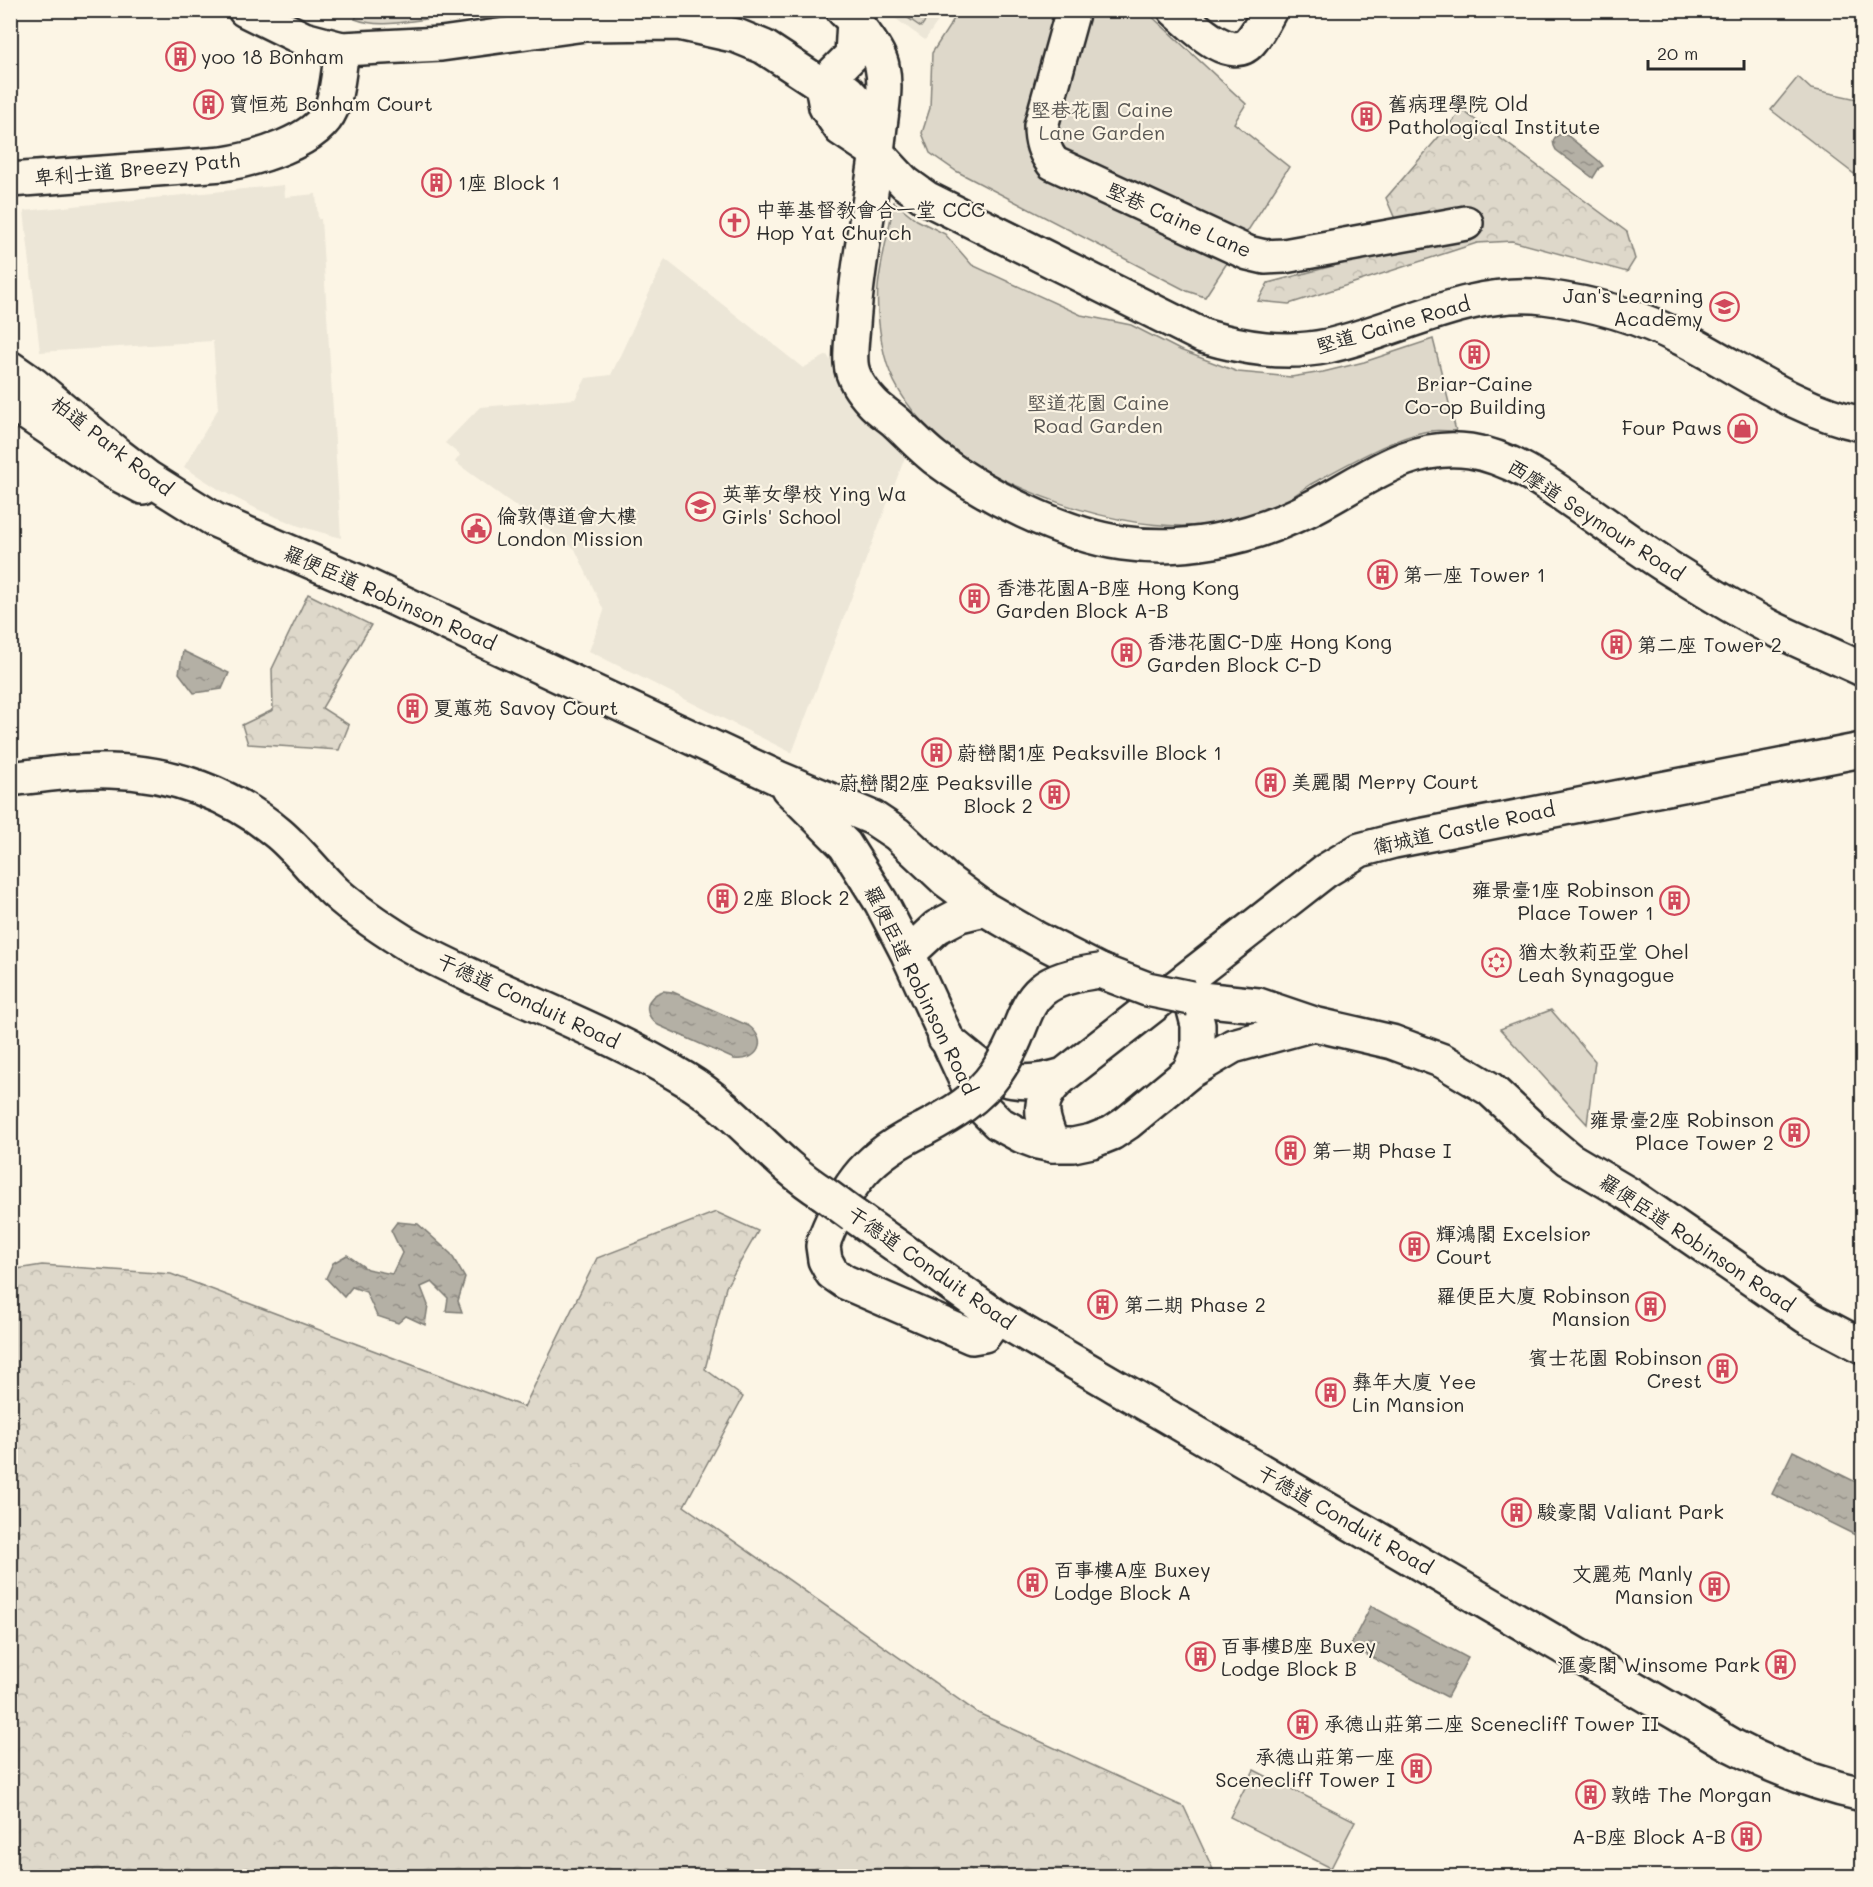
<svg xmlns="http://www.w3.org/2000/svg" width="1873" height="1887" viewBox="0 0 1873 1887" font-family="Mali,'LXGW WenKai TC',sans-serif">
<defs>
<pattern id="forest-crowns" width="20" height="18" patternUnits="userSpaceOnUse" patternTransform="scale(1.5)"><rect width="20" height="18" fill="#ded8ca"/><path d="M2 6a3 3 0 1 1 6 0M12 15a3 3 0 1 1 6 0" fill="none" stroke="#bfbaae"/></pattern>
<pattern id="water-ripples" width="26" height="14" patternUnits="userSpaceOnUse" patternTransform="scale(1.5)"><rect width="26" height="14" fill="#b4b0a5"/><path d="M2 4q2-2 4 0t4 0M15 11q2-2 4 0t4 0" fill="none" stroke="#938f87"/></pattern>
</defs>
<rect width="100%" height="100%" fill="#fcf5e5"/>
<filter id="ink" filterUnits="userSpaceOnUse"><feTurbulence type="fractalNoise" baseFrequency=".0167" numOctaves="2"/><feDisplacementMap in="SourceGraphic" scale="12" xChannelSelector="R" yChannelSelector="G"/><feConvolveMatrix kernelMatrix="1 2 1 2 8 2 1 2 1" color-interpolation-filters="sRGB"/></filter>
<g filter="url(#ink)">
<!-- built -->
<path fill="#ece6d7" d="M885,11H945L925,40Z
M284,185L285,197L316,194L318,219H321L341,538L299,526L259,510L220,490L184,467L218,409L213,341L40,352L24,211Z
M665,259L803,368L827,355L844,381L907,452L792,753L589,651L604,611L575,549L455,462L460,455L445,443L480,407L575,399L586,378L611,375Z"/>
<!-- forest -->
<path fill="url(#forest-crowns)" stroke="#84827a" stroke-width="1.5" d="M1462,110L1627,232L1635,259L1627,272L1512,241L1477,243L1289,304L1258,301L1268,283L1390,251L1395,219L1386,198Z
M308,594L371,625L322,708L349,725L339,750L248,744L242,725L273,710L272,669Z
M716,1212L758,1231L726,1287L705,1369L743,1397L684,1506L978,1713L1184,1807L1216,1876H11V1270L42,1265L171,1274L524,1407L597,1258Z"/>
<!-- green -->
<path fill="#ded8ca" stroke="#84827a" stroke-width="1.5" d="M360,10L424,11L426,19C402,22 378,28 355,19Z
M898,11H932L921,27Z
M959,11H1146L1246,104L1234,123L1289,167L1205,297L1187,291L956,171L930,153L922,133L930,108L932,53Z
M1798,77L1811,89L1862,100V165L1860,164L1854,174L1771,110Z
M894,202L917,220L945,234L972,265L1081,315L1131,325L1180,350L1238,372L1291,377L1323,372L1364,362L1433,339L1456,431C1447,431 1437,430 1429,431C1394,437 1344,466 1313,483C1301,490 1291,499 1278,505C1261,512 1240,518 1222,522C1142,540 1012,495 948,446C925,429 900,398 890,372C881,351 876,310 878,287C881,259 889,230 894,202Z
M1551,1010L1595,1061L1587,1124L1500,1029Z
M1254,1770L1355,1821L1331,1868L1230,1817Z"/>
<!-- water -->
<path fill="url(#water-ripples)" stroke="#7d7b74" stroke-width="1.5" d="M1562,134L1568,136L1599,161L1603,166L1599,168L1593,178L1556,150C1551,142 1553,136 1562,134Z
M183,651L229,673L222,689L194,693L179,673Z
M663,991L673,992L749,1026C769,1041 758,1062 734,1059L658,1025C642,1013 645,997 663,991Z
M397,1222L418,1224L451,1254L465,1278L458,1301L462,1312L446,1311L448,1298L432,1282L421,1287L428,1305L425,1325L406,1316L398,1323L377,1316L366,1292L352,1287L344,1297L326,1278L333,1263L347,1255L367,1269L392,1274L402,1253L391,1230Z
M1793,1451L1862,1485V1520L1855,1535L1772,1494Z
M1371,1606L1468,1658L1447,1697L1350,1646Z"/>
<g fill="none" stroke-linecap="round" stroke-linejoin="round">
<defs>
<path id="minor" d="M843,10C856,22 879,50 882,66C887,89 881,113 879,135C872,198 857,261 853,325C852,337 850,351 851,363C852,378 862,391 872,402C879,410 888,415 896,422C909,434 921,447 935,458C984,495 1061,534 1122,543C1182,552 1247,539 1301,513C1356,488 1405,441 1470,451C1510,457 1545,482 1578,505C1612,528 1644,553 1679,574C1709,593 1740,612 1772,628C1801,642 1832,655 1862,669
M1073,10L1041,126C1041,141 1044,151 1053,163L1248,253L1265,257L1284,256L1466,223
M1175,10C1190,23 1230,65 1250,42C1258,33 1264,21 1270,10
M822,85L852,55L854,20
M10,180L223,164C255,159 317,142 331,109C338,92 339,67 342,49
M10,402L114,472L143,487
M10,779C43,775 77,770 110,771C171,772 232,794 279,834C300,852 316,874 335,892C356,911 380,927 404,942C431,958 461,971 489,984C555,1014 623,1041 685,1079C737,1110 772,1161 823,1193
M945,1038C988,1074 1005,1093 1064,1075L1325,871L1360,850L1394,841L1862,750
M924,1129C869,1154 847,1183 825,1238L823,1246L825,1260L832,1273L845,1282L972,1337L984,1335L997,1317
M1053,1145C1040,1114 1035,1099 1064,1075
M853,1215L997,1317L1733,1746C1775,1768 1816,1784 1862,1794"/>
<path id="major" d="M245,10L304,39L342,49L441,44L585,24L678,23L737,36L764,47L822,85L847,91L861,106L877,153
M822,85L826,107L841,129L877,153L905,183L926,198L1203,336C1244,348 1285,355 1328,346C1399,330 1469,288 1544,297C1592,303 1639,316 1683,339C1741,369 1797,411 1862,424
M10,368L33,384L118,455L148,478L215,520L361,583L778,778L873,818L897,834L946,880L985,909L1037,939L1100,971
M788,788L845,845L881,902L908,954L975,1100L998,1123L1022,1136L1038,1142L1053,1145H1073L1092,1141L1112,1133L1127,1123L1189,1072L1233,1046L1314,1024
M908,954L937,927L960,915L985,909
M1189,1072L1198,1051V1025L1191,998L1258,1005L1314,1024L1392,1042L1443,1061L1490,1089L1533,1129L1569,1159L1630,1195L1807,1317L1862,1346"/>
</defs>
<!-- minor casing -->
<use href="#minor" stroke="#2b2b2b" stroke-width="38"/>
<!-- major casing -->
<use href="#major" stroke="#2b2b2b" stroke-width="38"/>
<!-- minor -->
<use href="#minor" stroke="#fcf5e5" stroke-width="33"/>
<!-- major -->
<use href="#major" stroke="#fcf5e5" stroke-width="33"/>
<defs>
<path id="minor-bridge" d="M924,1129C952,1114 978,1099 996,1073C1037,1015 1011,982 1100,971
M823,1193L853,1215"/>
<path id="major-bridge" d="M1100,971L1147,989L1191,998"/>
</defs>
<!-- minor-bridge casing -->
<use href="#minor-bridge" stroke="#2b2b2b" stroke-width="38" stroke-linecap="butt"/>
<!-- major-bridge casing -->
<use href="#major-bridge" stroke="#2b2b2b" stroke-width="38" stroke-linecap="butt"/>
<!-- minor-bridge -->
<use href="#minor-bridge" stroke="#fcf5e5" stroke-width="33"/>
<!-- major-bridge -->
<use href="#major-bridge" stroke="#fcf5e5" stroke-width="33"/>
</g>
</g>
<!-- icons -->
<defs>
<symbol id="building-ring" viewBox="-11 -11 22 22"><circle r="9.5" fill="#fcf5e5" stroke="#d1495b" stroke-width="1.5"/><path d="M-4-6H4V6H1V3H-1V6H-4ZM-2.5-4.3h1.7v1.8h-1.7ZM.8-4.3h1.7v1.8H.8ZM-2.5-1h1.7V.8h-1.7ZM.8-1h1.7V.8H.8Z" fill="#d1495b"/></symbol>
<symbol id="church-ring" viewBox="-11 -11 22 22"><circle r="9.5" fill="#fcf5e5" stroke="#d1495b" stroke-width="1.5"/><path d="M-1.2-6h2.4v3.5h3.3v2.4h-3.3V6h-2.4V-.1h-3.3v-2.4h3.3Z" fill="#d1495b"/></symbol>
<symbol id="school-ring" viewBox="-11 -11 22 22"><circle r="9.5" fill="#fcf5e5" stroke="#d1495b" stroke-width="1.5"/><path d="M0-5L7-2L0 1L-7-2ZM-4 1L0 2.5L4 1V4Q0 6-4 4Z" fill="#d1495b"/></symbol>
<symbol id="shop-ring" viewBox="-11 -11 22 22"><circle r="9.5" fill="#fcf5e5" stroke="#d1495b" stroke-width="1.5"/><path d="M-5-2.5h2.3a2.7 3.5 0 0 1 5.4 0H5L5.5 6h-11ZM-1.5-2.5h3a1.5 2.3 0 0 0-3 0Z" fill="#d1495b"/></symbol>
<symbol id="civic-ring" viewBox="-11 -11 22 22"><circle r="9.5" fill="#fcf5e5" stroke="#d1495b" stroke-width="1.5"/><path d="M-.6-6.5H3V-4.5H.6V-3L4-1V1h2V6H-6V1h2V-1L-.6-3ZM-1.2 2.5V6h2.4V2.5Z" fill="#d1495b"/></symbol>
<symbol id="synagogue-ring" viewBox="-11 -11 22 22"><circle r="9.5" fill="#fcf5e5" stroke="#d1495b" stroke-width="1.5"/><path d="M0-6.5L5.6 3.2H-5.6ZM0 6.5L5.6-3.2H-5.6Z" fill="#d1495b"/></symbol>
</defs>
<g fill-rule="evenodd">
<use href="#building-ring" x="164" y="40" width="33" height="33"/>
<use href="#building-ring" x="192" y="88" width="33" height="33"/>
<use href="#building-ring" x="1350" y="100" width="33" height="33"/>
<use href="#building-ring" x="420" y="166" width="33" height="33"/>
<use href="#church-ring" x="718" y="206" width="33" height="33"/>
<use href="#school-ring" x="1708" y="290" width="33" height="33"/>
<use href="#building-ring" x="1458" y="338" width="33" height="33"/>
<use href="#shop-ring" x="1726" y="412" width="33" height="33"/>
<use href="#school-ring" x="684" y="490" width="33" height="33"/>
<use href="#civic-ring" x="460" y="512" width="33" height="33"/>
<use href="#building-ring" x="1366" y="558" width="33" height="33"/>
<use href="#building-ring" x="958" y="582" width="33" height="33"/>
<use href="#building-ring" x="1600" y="628" width="33" height="33"/>
<use href="#building-ring" x="1110" y="636" width="33" height="33"/>
<use href="#building-ring" x="396" y="692" width="33" height="33"/>
<use href="#building-ring" x="920" y="736" width="33" height="33"/>
<use href="#building-ring" x="1254" y="766" width="33" height="33"/>
<use href="#building-ring" x="1038" y="778" width="33" height="33"/>
<use href="#building-ring" x="706" y="882" width="33" height="33"/>
<use href="#building-ring" x="1658" y="884" width="33" height="33"/>
<use href="#synagogue-ring" x="1480" y="946" width="33" height="33"/>
<use href="#building-ring" x="1778" y="1116" width="33" height="33"/>
<use href="#building-ring" x="1274" y="1134" width="33" height="33"/>
<use href="#building-ring" x="1398" y="1230" width="33" height="33"/>
<use href="#building-ring" x="1086" y="1288" width="33" height="33"/>
<use href="#building-ring" x="1634" y="1290" width="33" height="33"/>
<use href="#building-ring" x="1706" y="1352" width="33" height="33"/>
<use href="#building-ring" x="1314" y="1376" width="33" height="33"/>
<use href="#building-ring" x="1500" y="1496" width="33" height="33"/>
<use href="#building-ring" x="1016" y="1566" width="33" height="33"/>
<use href="#building-ring" x="1698" y="1570" width="33" height="33"/>
<use href="#building-ring" x="1184" y="1640" width="33" height="33"/>
<use href="#building-ring" x="1764" y="1648" width="33" height="33"/>
<use href="#building-ring" x="1286" y="1708" width="33" height="33"/>
<use href="#building-ring" x="1400" y="1752" width="33" height="33"/>
<use href="#building-ring" x="1574" y="1778" width="33" height="33"/>
<use href="#building-ring" x="1730" y="1820" width="33" height="33"/>
</g>
<g text-anchor="middle" stroke-width="4.5" stroke-linejoin="round" paint-order="stroke">
<!-- poi labels -->
<g font-size="20" fill="#2b2b2b" stroke="#fcf5e5" text-anchor="start">
<text x="201" y="64">yoo 18 Bonham</text>
<text x="229" y="111">寶恒苑 Bonham Court</text>
<text x="1388" y="111">舊病理學院 Old<tspan x="1388" dy="23">Pathological Institute</tspan></text>
<text x="458" y="190">1座 Block 1</text>
<text x="756" y="217">中華基督教會合一堂 CCC<tspan x="756" dy="23">Hop Yat Church</tspan></text>
<text x="1703" y="303" text-anchor="end">Jan's Learning<tspan x="1703" dy="23">Academy</tspan></text>
<text x="1475" y="391" text-anchor="middle">Briar-Caine<tspan x="1475" dy="23">Co-op Building</tspan></text>
<text x="1722" y="435" text-anchor="end">Four Paws</text>
<text x="722" y="501">英華女學校 Ying Wa<tspan x="722" dy="23">Girls' School</tspan></text>
<text x="497" y="523">倫敦傳道會大樓<tspan x="497" dy="23">London Mission</tspan></text>
<text x="1403" y="582">第一座 Tower 1</text>
<text x="996" y="595">香港花園A-B座 Hong Kong<tspan x="996" dy="23">Garden Block A-B</tspan></text>
<text x="1147" y="649">香港花園C-D座 Hong Kong<tspan x="1147" dy="23">Garden Block C-D</tspan></text>
<text x="1637" y="652">第二座 Tower 2</text>
<text x="433" y="715">夏蕙苑 Savoy Court</text>
<text x="957" y="760">蔚巒閣1座 Peaksville Block 1</text>
<text x="1291" y="789">美麗閣 Merry Court</text>
<text x="1033" y="790" text-anchor="end">蔚巒閣2座 Peaksville<tspan x="1033" dy="23">Block 2</tspan></text>
<text x="1654" y="897" text-anchor="end">雍景臺1座 Robinson<tspan x="1654" dy="23">Place Tower 1</tspan></text>
<text x="743" y="905">2座 Block 2</text>
<text x="1518" y="959">猶太教莉亞堂 Ohel<tspan x="1518" dy="23">Leah Synagogue</tspan></text>
<text x="1774" y="1127" text-anchor="end">雍景臺2座 Robinson<tspan x="1774" dy="23">Place Tower 2</tspan></text>
<text x="1312" y="1158">第一期 Phase I</text>
<text x="1436" y="1241">輝鴻閣 Excelsior<tspan x="1436" dy="23">Court</tspan></text>
<text x="1630" y="1303" text-anchor="end">羅便臣大廈 Robinson<tspan x="1630" dy="23">Mansion</tspan></text>
<text x="1124" y="1312">第二期 Phase 2</text>
<text x="1702" y="1365" text-anchor="end">賓士花園 Robinson<tspan x="1702" dy="23">Crest</tspan></text>
<text x="1352" y="1389">彝年大廈 Yee<tspan x="1352" dy="23">Lin Mansion</tspan></text>
<text x="1537" y="1519">駿豪閣 Valiant Park</text>
<text x="1054" y="1577">百事樓A座 Buxey<tspan x="1054" dy="23">Lodge Block A</tspan></text>
<text x="1693" y="1581" text-anchor="end">文麗苑 Manly<tspan x="1693" dy="23">Mansion</tspan></text>
<text x="1221" y="1653">百事樓B座 Buxey<tspan x="1221" dy="23">Lodge Block B</tspan></text>
<text x="1760" y="1672" text-anchor="end">滙豪閣 Winsome Park</text>
<text x="1324" y="1731">承德山莊第二座 Scenecliff Tower II</text>
<text x="1395" y="1764" text-anchor="end">承德山莊第一座<tspan x="1395" dy="23">Scenecliff Tower I</tspan></text>
<text x="1611" y="1802">敦皓 The Morgan</text>
<text x="1726" y="1844" text-anchor="end">A-B座 Block A-B</text>
</g>
<!-- park labels -->
<g font-size="20" fill="#585653" stroke="#fcf5e5">
<text x="1102" y="117">堅巷花園 Caine<tspan x="1102" dy="23">Lane Garden</tspan></text>
<text x="1098" y="410">堅道花園 Caine<tspan x="1098" dy="23">Road Garden</tspan></text>
</g>
<!-- street labels -->
<g font-size="20" fill="#2b2b2b" stroke="#fcf5e5">
<text transform="translate(137 169) rotate(-5)" y="7">卑利士道 Breezy Path</text>
<text transform="translate(1179 220) rotate(24)" y="7">堅巷 Caine Lane</text>
<text transform="translate(1393 325) rotate(-16)" y="7">堅道 Caine Road</text>
<text transform="translate(112 446) rotate(38)" y="7">柏道 Park Road</text>
<text transform="translate(1596 520) rotate(33)" y="7">西摩道 Seymour Road</text>
<text transform="translate(390 598) rotate(24)" y="7">羅便臣道 Robinson Road</text>
<text transform="translate(1464 828) rotate(-12)" y="7">衛城道 Castle Road</text>
<text transform="translate(921 990) rotate(64)" y="7">羅便臣道 Robinson Road</text>
<text transform="translate(528 1001) rotate(25)" y="7">干德道 Conduit Road</text>
<text transform="translate(1697 1243) rotate(34)" y="7">羅便臣道 Robinson Road</text>
<text transform="translate(931 1268) rotate(35)" y="7">干德道 Conduit Road</text>
<text transform="translate(1345 1520) rotate(30)" y="7">干德道 Conduit Road</text>
</g>
</g>
<!-- margin -->
<rect width="1873" height="1887" fill="none" stroke="#fcf5e5" stroke-width="36"/>
<rect x="18" y="18" width="1837" height="1851" fill="none" stroke="#2b2b2b" stroke-width="2" filter="url(#ink)"/>
<!-- scale -->
<path d="M1648 60v9h96v-9" fill="none" stroke="#2b2b2b" stroke-width="3"/>
<text x="1657" y="60" font-size="18" fill="#2b2b2b" stroke="#fcf5e5" stroke-width="4.5" paint-order="stroke">20 m</text>
</svg>
